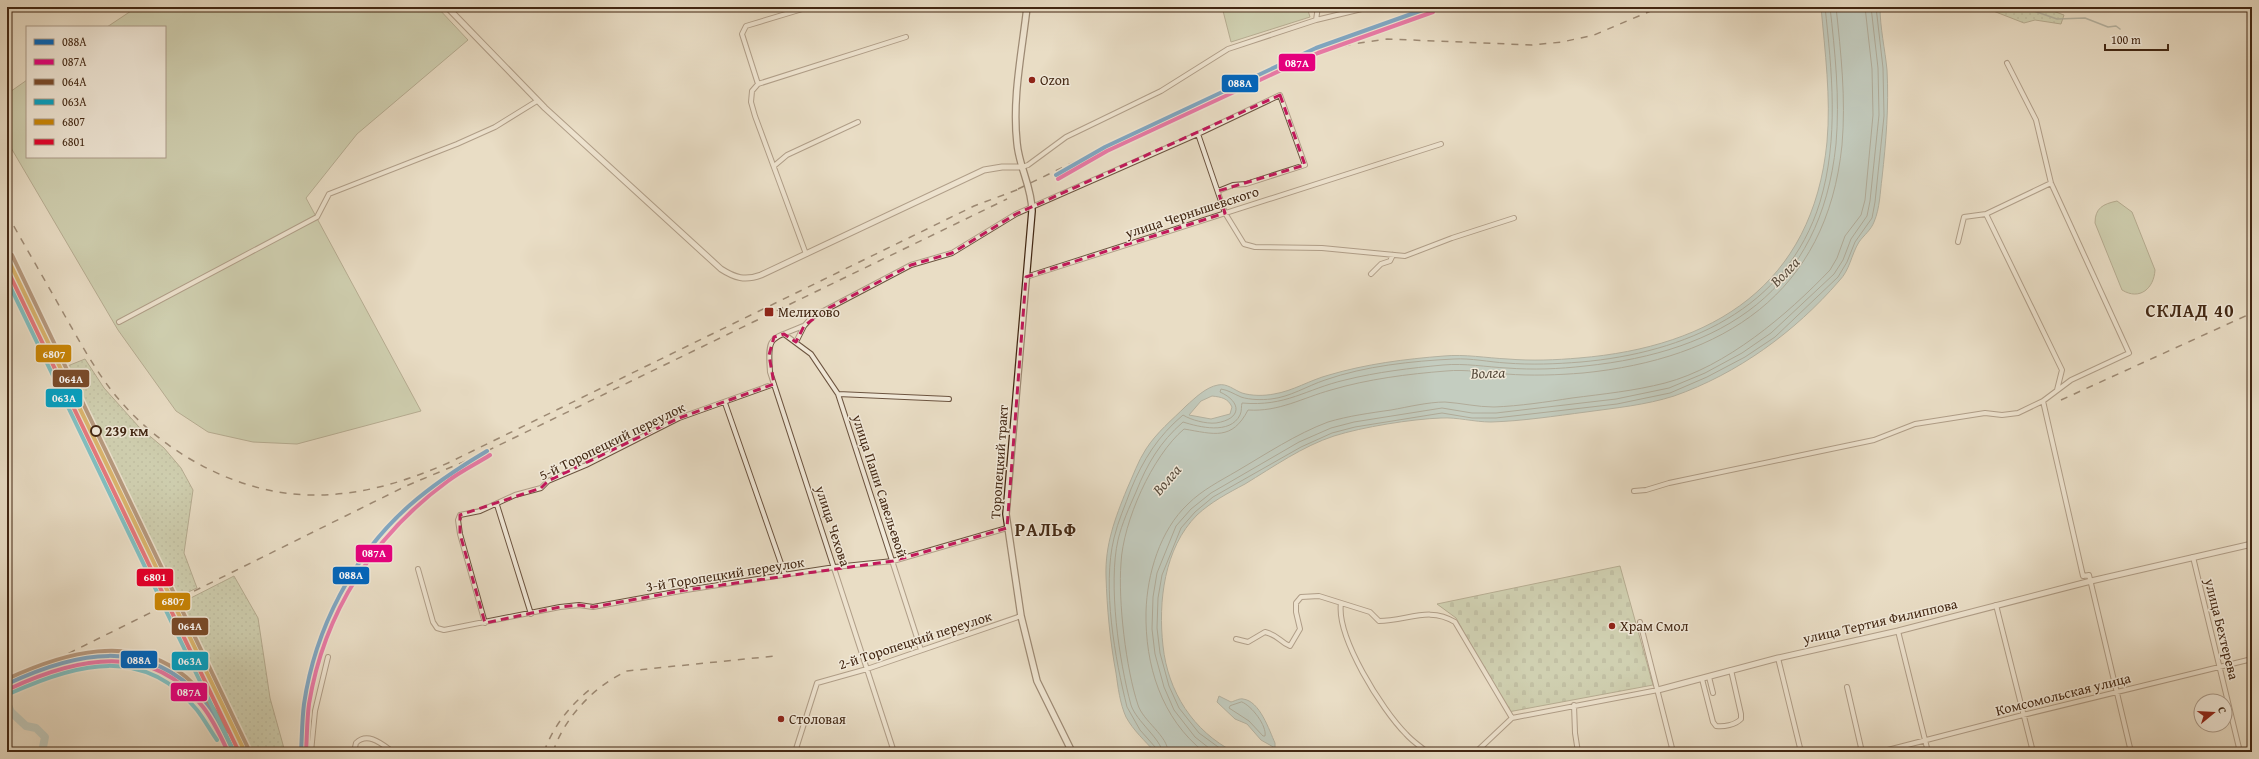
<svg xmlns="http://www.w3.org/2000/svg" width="2259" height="759" viewBox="0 0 2259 759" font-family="'Gentium Book Plus',serif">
<defs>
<pattern id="grass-dots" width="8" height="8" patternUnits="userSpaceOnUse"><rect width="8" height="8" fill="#b1c299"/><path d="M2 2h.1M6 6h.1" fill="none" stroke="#929e7c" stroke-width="1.8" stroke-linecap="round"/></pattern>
<pattern id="cemetery-stones" width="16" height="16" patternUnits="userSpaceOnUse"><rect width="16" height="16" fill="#b1c299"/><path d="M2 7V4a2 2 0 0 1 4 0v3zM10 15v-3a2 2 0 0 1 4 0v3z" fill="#929e7c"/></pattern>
</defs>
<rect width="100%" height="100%" fill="#e9ddc5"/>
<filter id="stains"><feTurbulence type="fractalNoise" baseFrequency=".005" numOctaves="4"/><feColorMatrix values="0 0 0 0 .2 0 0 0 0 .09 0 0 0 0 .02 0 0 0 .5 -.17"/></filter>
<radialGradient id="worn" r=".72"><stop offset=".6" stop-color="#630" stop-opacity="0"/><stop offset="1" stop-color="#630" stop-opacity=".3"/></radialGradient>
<!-- grass -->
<path fill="url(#grass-dots)" stroke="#7a7456" d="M1983,7H2042L2064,15L2061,24L2035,20L2024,23Z
M85,359L104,388L139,427L164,448L181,468L193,490L184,553L197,588L175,598L65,367Z
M234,576L258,618L270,698L285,752H249L179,604Z"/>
<!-- cemetery -->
<path fill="url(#cemetery-stones)" stroke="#7a7456" d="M1620,566L1653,685L1508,712L1456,618L1437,604Z"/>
<!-- green -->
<path fill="#b1c299" stroke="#7a7456" d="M137,7H437L468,40L357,134L306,198L421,411L297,444L253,442L208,432L176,411L118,330L7,141V94L27,80V157H165V27H107Z
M1222,7H1307L1310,17L1231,42Z
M2117,201L2132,212L2155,270C2154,288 2140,301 2122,290L2095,223C2095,208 2103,204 2117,201Z"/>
<!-- water -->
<path fill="#98bbba" stroke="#768077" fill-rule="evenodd" d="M1821,7H1880C1880,28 1885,49 1887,70C1889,107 1886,142 1882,178C1880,192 1880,208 1874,222C1871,230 1864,235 1859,242C1851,255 1850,270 1839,281C1795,332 1737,374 1674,396C1646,405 1615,408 1586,412C1555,416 1523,421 1491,422C1474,422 1457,417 1441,418C1412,419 1362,427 1334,436C1303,446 1273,467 1245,484C1228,493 1211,502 1197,515C1164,548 1158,602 1163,646C1168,692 1193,731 1234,752H1155C1145,741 1133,730 1126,717C1120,704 1118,687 1116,673C1110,641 1107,609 1106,576C1105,545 1115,518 1127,489C1133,476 1138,461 1146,449C1157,432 1172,420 1186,406C1195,398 1206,387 1218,385C1227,383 1234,390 1242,393C1252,396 1264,396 1274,394C1293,391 1310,380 1329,375C1366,364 1405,359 1444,356C1465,354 1486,358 1508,359C1532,361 1556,360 1579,358C1713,347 1813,285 1827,142C1831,97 1825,52 1821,7ZM1212,396C1221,397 1228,398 1232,407L1230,414L1211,419L1189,415L1201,401Z
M1219,696L1231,702C1235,701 1240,698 1243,699C1260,701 1269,730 1275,743V748L1261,740L1247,724L1235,719L1217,702Z"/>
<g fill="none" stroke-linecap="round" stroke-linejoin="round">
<!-- shore -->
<path stroke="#6d7166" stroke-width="1" d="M1242,702C1252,706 1267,726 1265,736H1263L1249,721L1229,708L1230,706Z
M1157,752L1156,748L1140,730L1127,707C1115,659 1102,587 1114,538C1118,521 1125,506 1131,489C1143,460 1158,436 1183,415C1191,420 1206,424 1216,423C1242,419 1242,402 1220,392L1221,389C1228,390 1234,394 1241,397C1250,400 1262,400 1271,399C1290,397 1307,386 1325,380C1365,366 1412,361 1454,359C1471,358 1489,362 1506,363C1531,365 1556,364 1581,362C1684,353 1787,310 1820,202C1839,139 1832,71 1825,7
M1162,752C1162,740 1136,721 1131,705C1119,661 1108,584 1118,540C1122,523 1129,508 1136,492C1147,464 1160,442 1183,422C1199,427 1230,435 1240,415C1242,411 1241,406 1242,403C1286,407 1306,389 1345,380C1377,372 1411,368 1443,365C1465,363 1486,367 1507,368C1533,370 1559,369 1585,366C1722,352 1821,291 1836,144C1840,98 1835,52 1830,7
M1168,752C1168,736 1143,721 1138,705C1126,669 1118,601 1121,563C1123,522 1152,456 1184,429C1214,434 1232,441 1248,410C1279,412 1302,398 1331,390C1368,379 1408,374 1446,371C1466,369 1486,373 1506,374C1531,376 1558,375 1583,373C1723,359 1827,294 1842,145C1846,99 1841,53 1836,7
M1204,752C1161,718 1145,665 1146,612C1147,574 1160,530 1188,504C1202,490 1220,481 1237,471C1266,454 1296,434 1328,422C1348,416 1370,413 1391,410C1408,407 1428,402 1445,402C1461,403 1477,407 1494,407C1520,406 1546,402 1572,398C1603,394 1634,391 1665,383C1726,367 1787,315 1830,270L1837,258L1845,236L1861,215L1865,200L1873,115L1872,69L1865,7
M1214,752L1195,737L1174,710L1164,687L1155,654L1152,629L1153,597L1157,573L1176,526L1191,509L1211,493L1299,442L1331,428L1354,422L1442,408L1472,413H1496L1616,399L1669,388L1705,373L1742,353L1771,333L1834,274L1843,260L1851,239L1867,216L1870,201L1879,115L1878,68L1871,7
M1225,752L1199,733L1179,708L1169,686L1160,653L1157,628L1158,598L1162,575L1181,528L1195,512L1213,497L1301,447L1332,433L1355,427L1442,413L1472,418H1496L1617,404L1670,393L1707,377L1745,357L1775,337L1838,277L1847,262L1855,242L1872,218L1875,202L1884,116L1883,68L1876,7"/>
<!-- stream -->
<path stroke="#768077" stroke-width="1.5" d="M2001,7L2006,9L2034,11L2057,19L2085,18L2108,27L2116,26L2120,29"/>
<!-- river -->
<path stroke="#98bbba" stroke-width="8" d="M7,703L11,712L26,726L36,728L45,737L42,752"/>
<defs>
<path id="minor" d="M1316,20L1318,7
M2007,63L2036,120L2051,183L2129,353L2071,380L2043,401
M758,84L742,34L746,26L809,7
M1198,134L1225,213L1244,244L1255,247L1322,248L1405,256L1452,238L1514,218
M774,166L787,155L858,122
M1022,167L1028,165L1066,137L1161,91L1228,49L1316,20L1370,7
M1986,214L2062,370L2057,390
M1958,242L1964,217L1986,214L2051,183
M806,254L755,116L751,102L752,91L758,84L906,37
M1371,274L1381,264L1390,261L1393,255
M1026,277L1441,144
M119,322L317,217L329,194L457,144L495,127L537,101
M803,326C771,340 767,334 770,372L894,752
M784,334L811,354L838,394L921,650
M796,342L804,326L812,317L911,265L952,253L1016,214L1198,134L1280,95L1305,165L1246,184L1233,185L1218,191
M838,394L949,399
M725,403L785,575
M1634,491L1646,490L1669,483L1874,440L1915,424L1985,413L2002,415L2018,413L2043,401L2083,576L2089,575L2131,752
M497,505L531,614
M2193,557L2240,752
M418,569L433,622L437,628L444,630L560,607L579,605L593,607L686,590L835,567L893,561L1007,528
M1341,603C1336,637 1382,710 1406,734C1412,741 1420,746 1427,752
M1996,605L2033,752
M1640,622L1673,752
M485,623L460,534L458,520L460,515L480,511L515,495L541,488L548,481L586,465L679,418L774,384
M1898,631L1928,752
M1236,639L1248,642L1265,632C1280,636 1278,641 1290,646L1300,629L1296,612V603L1301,597L1319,596L1370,612L1379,621C1407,621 1429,606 1455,622L1512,718
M1778,658L1801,752
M1709,677L1713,693
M1702,679L1713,722L1716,726C1724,727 1735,725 1741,719V714L1731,670
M1847,687L1862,752
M1574,705L1575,733L1578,752
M1512,718L1658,690
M311,752L315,711L328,657
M354,752L356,743C368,731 383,745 393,752
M795,752L817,683L867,669L1021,616
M1476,752L1512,718
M1880,752L2023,715L2252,659"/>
<path id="tertiary" d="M447,7L545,108L721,269C735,278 745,281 761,275L984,170L1002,167H1022
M1658,690L1778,658L1898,631L2091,581L2252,544"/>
<path id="secondary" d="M1027,7C1022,52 1012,98 1017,143C1019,167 1032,187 1032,211L1006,514L1021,616L1037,681L1072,752"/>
</defs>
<!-- minor casing -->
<use href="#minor" stroke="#6c5440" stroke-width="6"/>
<!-- tertiary casing -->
<use href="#tertiary" stroke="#6c5440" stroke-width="7"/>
<!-- secondary casing -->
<use href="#secondary" stroke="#422713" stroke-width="8"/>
<!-- minor -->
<use href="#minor" stroke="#f1e9d9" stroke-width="4"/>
<!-- tertiary -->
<use href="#tertiary" stroke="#f1e9d9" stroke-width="5"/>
<!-- secondary -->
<use href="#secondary" stroke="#f1e9d9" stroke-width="5.5"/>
<!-- rail -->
<path stroke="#422713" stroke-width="1.5" stroke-dasharray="7 7" stroke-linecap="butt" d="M1101,153L1290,64L1318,53L1352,44L1387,39L1532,45L1562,42L1594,35L1660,7
M1018,189L1105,147
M7,214C26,248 46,282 65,316C80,342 94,368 112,391C158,450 235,494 311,495C359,496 405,482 448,463L974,206L1022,188
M2061,400L2252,313
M487,451L1007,199
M31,672L406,486L473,458
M544,752C553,726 571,704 593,687
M553,752C564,718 594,686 627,671L775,656"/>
<defs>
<path id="rail-1" d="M1056,175L1105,147L1316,48L1431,7
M7,684C75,652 146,636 203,699C217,714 225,734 234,752
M301,752C302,736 302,720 304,704C315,629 353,555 410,505C434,484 460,467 487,451"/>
<path id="rail-2" d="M1058,179L1107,151L1318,53L1433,12
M9,689C75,658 152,640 203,707C214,721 221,737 228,752
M306,752C307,736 307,719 309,704C324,612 374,535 448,481C461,471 476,464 490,455"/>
<path id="rail-3" d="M12,255L249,750
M7,679C63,653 133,632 186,677C204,693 216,712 229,732"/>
<path id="rail-4" d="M7,280L234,752
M11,693C77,663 144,645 197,710C204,719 210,730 217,740"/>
<path id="rail-5" d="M7,257L245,752"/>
<path id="rail-6" d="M7,269L239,752"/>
</defs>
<!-- rail-1 casing -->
<use href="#rail-1" stroke="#f1e9d9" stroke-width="7"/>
<!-- rail-2 casing -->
<use href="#rail-2" stroke="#f1e9d9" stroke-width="7"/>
<!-- rail-3 casing -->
<use href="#rail-3" stroke="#f1e9d9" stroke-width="7"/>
<!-- rail-4 casing -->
<use href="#rail-4" stroke="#f1e9d9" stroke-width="7"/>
<!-- rail-5 casing -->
<use href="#rail-5" stroke="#f1e9d9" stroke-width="7"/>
<!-- rail-6 casing -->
<use href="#rail-6" stroke="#f1e9d9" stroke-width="7"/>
<!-- rail-1 -->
<use href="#rail-1" stroke="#0065bd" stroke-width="4"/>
<!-- rail-2 -->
<use href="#rail-2" stroke="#e5007d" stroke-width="4"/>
<!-- rail-3 -->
<use href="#rail-3" stroke="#7a4b2a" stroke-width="4"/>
<!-- rail-4 -->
<use href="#rail-4" stroke="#03a2c5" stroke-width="4"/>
<!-- rail-5 -->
<use href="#rail-5" stroke="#ca8605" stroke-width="4"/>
<!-- rail-6 -->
<use href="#rail-6" stroke="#e4002b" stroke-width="4"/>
</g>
<!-- marked area -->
<path d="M0 0H2259V759H0ZM1280,95L1305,165L1218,191L1225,213L1026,277L1007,528L893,561L686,590L593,607L579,605L560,607L485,623L460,534V515L541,488L548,481L679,418L774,384L769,355L774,337L784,334L796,342L804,326L825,310L911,265L952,253L1016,214Z" fill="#e9ddc5" fill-opacity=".55" fill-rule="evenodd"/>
<path fill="none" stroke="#c2185b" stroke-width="3" stroke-dasharray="8 5" stroke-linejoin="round" d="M1280,95L1305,165L1218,191L1225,213L1026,277L1007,528L893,561L686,590L593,607L579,605L560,607L485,623L460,534V515L541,488L548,481L679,418L774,384L769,355L774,337L784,334L796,342L804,326L825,310L911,265L952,253L1016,214Z"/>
<!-- markers -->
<g fill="#8f2418" stroke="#f1e9d9" stroke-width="1.5">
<circle cx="1032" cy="80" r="4"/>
<rect x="764" y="307" width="10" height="10" rx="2"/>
<circle cx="1612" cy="626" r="4"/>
<circle cx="781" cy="719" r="4"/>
</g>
<circle fill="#f1e9d9" stroke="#422713" stroke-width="2" cx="96" cy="431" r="5"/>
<g text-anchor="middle" stroke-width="3" stroke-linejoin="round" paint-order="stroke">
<!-- poi labels -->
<g font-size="14" fill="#422713" stroke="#f1e9d9" text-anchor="start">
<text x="1040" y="85">Ozon</text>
<text x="778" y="317">Мелихово</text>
<text x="1620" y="631">Храм Смол</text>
<text x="789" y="724">Столовая</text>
</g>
<!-- street labels -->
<g font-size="14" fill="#422713" stroke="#f1e9d9">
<text transform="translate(1192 212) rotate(-18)" y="5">улица Чернышевского</text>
<text transform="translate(612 441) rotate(-26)" y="5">5-й Торопецкий переулок</text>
<text transform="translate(999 462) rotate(-86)" y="5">Торопецкий тракт</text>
<text transform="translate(880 486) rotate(72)" y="5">улица Паши Савельевой</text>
<text transform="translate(833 526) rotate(72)" y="5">улица Чехова</text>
<text transform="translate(725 574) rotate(-9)" y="5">3-й Торопецкий переулок</text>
<text transform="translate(1880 621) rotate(-13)" y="5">улица Тертия Филиппова</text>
<text transform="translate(2222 629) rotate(76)" y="5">улица Бехтерева</text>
<text transform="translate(915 640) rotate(-18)" y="5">2-й Торопецкий переулок</text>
<text transform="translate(2063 694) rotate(-14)" y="5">Комсомольская улица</text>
</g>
<!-- stop labels -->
<g font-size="14" font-weight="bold" fill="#422713" stroke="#f1e9d9" text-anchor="start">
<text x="105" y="436">239 км</text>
</g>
<!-- water labels -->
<g font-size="15" font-style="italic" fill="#584c3d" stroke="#f1e9d9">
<text transform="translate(1785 272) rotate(-46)" y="5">Волга</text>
<text transform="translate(1488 373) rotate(-2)" y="5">Волга</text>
<text transform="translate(1167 480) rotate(-49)" y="5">Волга</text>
</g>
<!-- district labels -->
<g font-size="18" font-weight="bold" letter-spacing="1" fill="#422713" stroke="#f1e9d9">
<text x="2190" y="317">СКЛАД 40</text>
<text x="1046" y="536">РАЛЬФ</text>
</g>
</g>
<g stroke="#f1e9d9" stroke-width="1.5">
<rect x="1278" y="53" width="38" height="19" rx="4" fill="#e5007d"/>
<rect x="1221" y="74" width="38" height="19" rx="4" fill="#0065bd"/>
<rect x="35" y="344" width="37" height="19" rx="4" fill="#ca8605"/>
<rect x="52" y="369" width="38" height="19" rx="4" fill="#7a4b2a"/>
<rect x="45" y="388" width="38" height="20" rx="4" fill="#03a2c5"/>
<rect x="355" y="544" width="38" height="19" rx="4" fill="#e5007d"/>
<rect x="332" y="566" width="38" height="19" rx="4" fill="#0065bd"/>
<rect x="136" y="568" width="38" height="19" rx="4" fill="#e4002b"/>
<rect x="154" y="592" width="37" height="19" rx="4" fill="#ca8605"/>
<rect x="171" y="617" width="38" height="19" rx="4" fill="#7a4b2a"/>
<rect x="120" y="650" width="38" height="19" rx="4" fill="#0065bd"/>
<rect x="171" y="651" width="38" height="20" rx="4" fill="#03a2c5"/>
<rect x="170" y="682" width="38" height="20" rx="4" fill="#e5007d"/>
</g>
<g font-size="11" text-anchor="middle" font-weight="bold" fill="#fff">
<text x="1297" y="67">087А</text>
<text x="1240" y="87">088А</text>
<text x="54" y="358">6807</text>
<text x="71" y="383">064А</text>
<text x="64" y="402">063А</text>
<text x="374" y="557">087А</text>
<text x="351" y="579">088А</text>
<text x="155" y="581">6801</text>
<text x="173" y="605">6807</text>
<text x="190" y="630">064А</text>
<text x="139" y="664">088А</text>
<text x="190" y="665">063А</text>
<text x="189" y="696">087А</text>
</g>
<!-- margin -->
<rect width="2259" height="759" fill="none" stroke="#e9ddc5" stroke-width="24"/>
<rect x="8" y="8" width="2243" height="743" fill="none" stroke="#422713" stroke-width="2"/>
<rect x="12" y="12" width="2235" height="735" fill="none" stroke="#422713"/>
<!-- legend -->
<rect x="26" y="26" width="140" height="132" fill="#f1e9d9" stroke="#ab9b8a"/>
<rect x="34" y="39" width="20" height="6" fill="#0065bd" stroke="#ab9b8a"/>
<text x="62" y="46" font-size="12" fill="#422713">088А</text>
<rect x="34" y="59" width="20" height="6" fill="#e5007d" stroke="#ab9b8a"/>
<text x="62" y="66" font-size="12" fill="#422713">087А</text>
<rect x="34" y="79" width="20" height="6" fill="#7a4b2a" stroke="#ab9b8a"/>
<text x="62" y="86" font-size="12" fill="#422713">064А</text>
<rect x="34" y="99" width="20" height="6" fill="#03a2c5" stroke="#ab9b8a"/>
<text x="62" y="106" font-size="12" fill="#422713">063А</text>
<rect x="34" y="119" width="20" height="6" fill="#ca8605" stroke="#ab9b8a"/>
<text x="62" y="126" font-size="12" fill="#422713">6807</text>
<rect x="34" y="139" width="20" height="6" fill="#e4002b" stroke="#ab9b8a"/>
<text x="62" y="146" font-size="12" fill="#422713">6801</text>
<!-- north arrow -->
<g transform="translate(2213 713) rotate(72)"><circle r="19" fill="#f1e9d9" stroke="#ab9b8a"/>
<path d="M0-3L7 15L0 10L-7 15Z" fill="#8f2418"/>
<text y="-6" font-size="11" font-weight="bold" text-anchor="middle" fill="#422713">С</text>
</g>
<!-- scale -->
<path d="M2105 44v6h63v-6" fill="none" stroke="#422713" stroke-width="2"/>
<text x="2111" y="44" font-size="12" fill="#422713" stroke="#f1e9d9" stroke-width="3" paint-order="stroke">100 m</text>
<rect width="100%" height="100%" filter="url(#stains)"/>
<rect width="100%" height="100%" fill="url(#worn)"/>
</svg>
